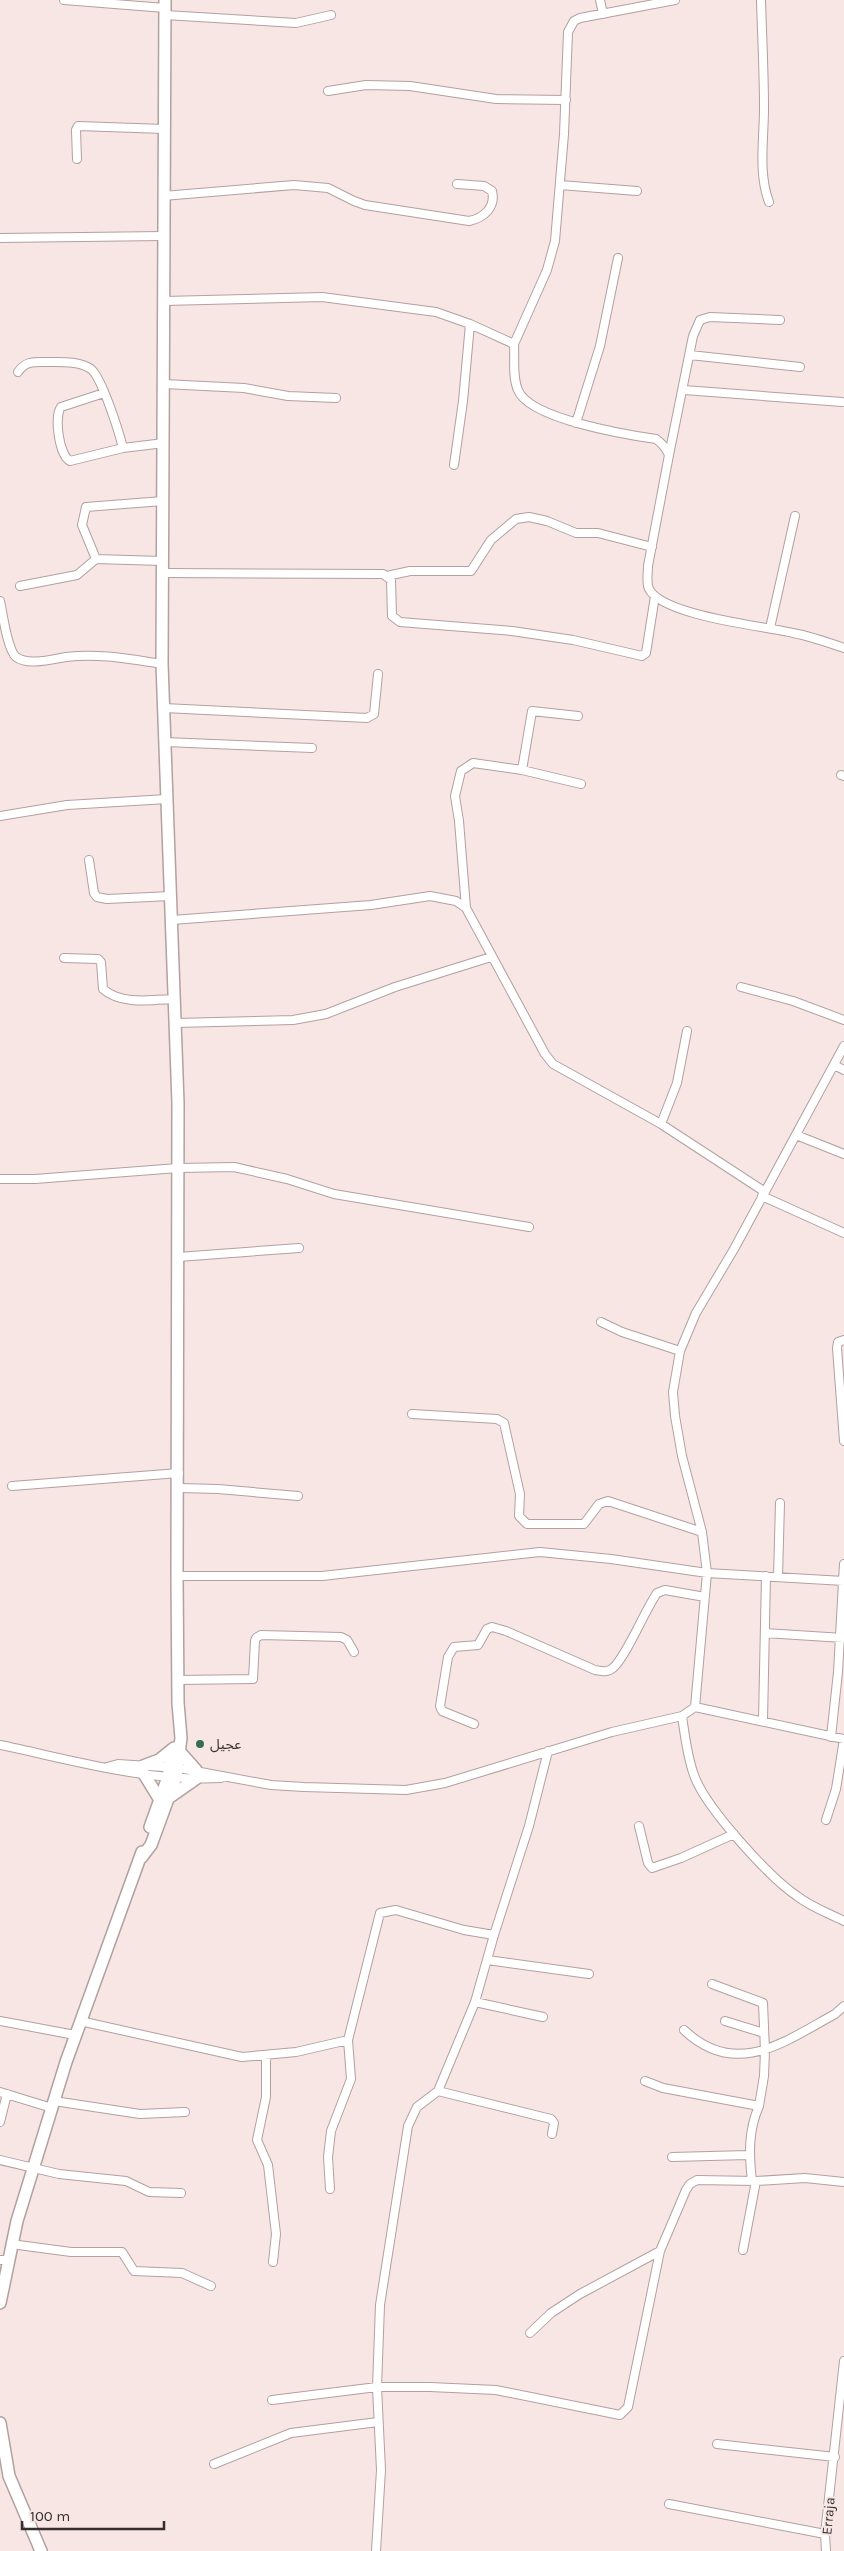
<svg xmlns="http://www.w3.org/2000/svg" width="844" height="2551" viewBox="0 0 844 2551" font-family="Karla,'Noto Sans Arabic',sans-serif">
<rect width="100%" height="100%" fill="#f7e6e4"/>
<g fill="none" stroke-linecap="round" stroke-linejoin="round">
<defs>
<path id="minor" d="M64,0L165,8
M600,0L603,14
M761,0C762,36 764,72 764,108C764,139 758,173 769,202
M165,15L296,23L331,15
M328,91L366,85L410,86L496,99L566,100
M77,159L76,130L78,126L164,129
M560,185L637,191
M163,196L294,185L328,188L354,201L365,205L469,221C484,218 496,207 492,191L484,186L457,184
M0,238L164,236
M164,301L322,297L436,312L470,324L514,344C515,358 512,377 518,390C529,419 628,435 656,439C663,444 666,448 669,455L648,566C648,574 646,582 649,589C663,616 764,626 793,633C810,636 827,642 844,648
M514,344L547,270L555,241L564,134L568,32L574,21L580,18L675,0
M690,355L800,367
M18,372C26,360 36,362 49,362C62,362 79,361 91,369C102,378 119,432 123,448L164,443
M164,384L244,388L288,396L336,398
M684,390L842,402
M104,393L61,407C54,417 59,455 70,461L123,448
M576,423L600,346L618,258
M669,455L693,336L700,320L710,317L780,320
M454,465L463,401L470,324
M96,559L82,525L86,507L163,501
M162,573L383,574L391,580L392,616L400,622L512,631L573,640L642,656L646,653L655,596
M387,576L410,571H471L491,540L516,519L529,517L547,521L576,533H598L652,547
M20,586L77,575L96,559L162,561
M0,601C3,614 7,649 16,657C28,666 53,659 66,657C99,653 129,659 162,664
M770,628L795,516
M164,708L367,718L374,714L378,674
M165,742L312,748
M522,770L581,784
M841,775L844,776
M0,816L67,805L167,799
M89,860L94,893L97,897L107,899L171,896
M466,908L459,821L455,796L461,771L473,763L522,770L532,711L578,716
M172,920L371,905L430,896L456,901L466,908L545,1054L553,1064L661,1124L765,1192
M64,958L98,959L101,962L103,989C121,1005 152,1000 174,999
M741,987L793,1001L844,1020
M176,1023L293,1020L326,1014L395,987L491,957
M834,1065L844,1070
M661,1124L677,1083L687,1031
M796,1135L844,1154
M0,1179H35L178,1168L234,1167L287,1179L334,1194L529,1227
M762,1196L844,1233
M178,1257L299,1248
M601,1322L622,1332L680,1351
M844,1340L838,1342L837,1348L844,1441
M412,1414L497,1419L504,1423L520,1494L519,1516L527,1524H584L599,1504L608,1501L702,1532
M12,1486L179,1473
M179,1488L218,1489L298,1496
M177,1576H322L540,1552L611,1559L707,1573L844,1581
M778,1577L780,1503
M765,1633L843,1638
M178,1680L253,1679L255,1641L256,1638L261,1635L341,1637L347,1640L354,1652
M695,1707L707,1573L702,1532L682,1456L675,1416L673,1392L680,1351L696,1313L734,1249L844,1046
M682,1716C685,1736 687,1756 694,1775C705,1807 769,1877 797,1896C811,1907 828,1913 844,1921
M763,1720L766,1576
M474,1724L442,1711L440,1706L448,1657L454,1647L478,1645L487,1629L492,1627L506,1631L595,1670C601,1671 607,1673 613,1668C627,1655 644,1612 657,1593L665,1590L705,1597
M831,1737L838,1672L844,1564
M0,1745C73,1760 146,1782 221,1778
M107,1767L118,1764L179,1768L271,1785L304,1787L406,1790L445,1783L612,1732L682,1716L695,1707L844,1739
M826,1820L836,1789L844,1739
M639,1826L648,1863L652,1868L681,1858L734,1834
M487,1960L589,1974
M712,1984L763,2003L765,2051L764,2076L759,2106
M475,2002L543,2017
M0,2021L75,2035
M80,2021L242,2057L296,2052L348,2040L380,1913L396,1910L464,1930L494,1935
M725,2021L764,2033
M684,2030C736,2079 784,2042 835,2014L844,2006
M266,2055V2097L257,2140L268,2165L276,2234L273,2262
M645,2081L663,2088L759,2106C748,2131 749,2155 752,2181
M438,2091L551,2119L554,2123L552,2134
M0,2092L52,2108
M54,2101L140,2114L185,2112
M0,2122L7,2094
M672,2157L748,2155
M0,2160L59,2174L126,2181L149,2192L181,2193
M330,2189L328,2157L331,2131L351,2079L348,2040
M11,2244L71,2252H122L134,2271L182,2273L211,2286
M743,2250L756,2181
M0,2260H8
M530,2333L551,2313L580,2294L660,2251L686,2190L690,2184L697,2180L756,2181L805,2178L844,2182
M272,2400L377,2387H430L496,2390L620,2415L628,2407L660,2251
M717,2444L835,2457
M214,2464L291,2433L378,2422
M669,2504L825,2534
M376,2551L381,2470L377,2387L380,2305L408,2126L417,2107L438,2091L475,2002L494,1935L529,1826L548,1751
M826,2551L825,2534L844,2361"/>
<path id="secondary" d="M180,1752L196,1770
M143,1766L159,1760L174,1748
M144,1774L160,1800
M170,1797L197,1778
M150,1827L168,1777L173,1749
M141,1858L151,1845L176,1777L181,1738L178,1703L177,1576L178,1103L162,664L165,0
M0,2303L17,2221L66,2062L142,1852
M0,2423L9,2476L41,2551"/>
</defs>
<!-- minor casing -->
<use href="#minor" stroke="#b1a19f" stroke-width="10"/>
<!-- secondary casing -->
<use href="#secondary" stroke="#b1a19f" stroke-width="14"/>
<!-- minor -->
<use href="#minor" stroke="#fff" stroke-width="8"/>
<!-- secondary -->
<use href="#secondary" stroke="#fff" stroke-width="11"/>
</g>
<!-- markers -->
<circle fill="#356e56" stroke="#f7e6e4" stroke-width="2" cx="200" cy="1744" r="5"/>
<g text-anchor="middle" stroke-width="4" stroke-linejoin="round" paint-order="stroke">
<!-- poi labels -->
<g font-size="14" fill="#352f2e" stroke="#f7e6e4" text-anchor="start">
<text x="210" y="1749">عجيل</text>
</g>
<!-- street labels -->
<g font-size="14" fill="#352f2e" stroke="#f7e6e4">
<text transform="translate(828 2516) rotate(-85)" y="5">Erraja</text>
</g>
</g>
<!-- scale -->
<path d="M22 2521v8h142v-8" fill="none" stroke="#352f2e" stroke-width="2.5"/>
<text x="30" y="2521" font-size="15" fill="#352f2e" stroke="#f7e6e4" stroke-width="4" paint-order="stroke">100 m</text>
</svg>
